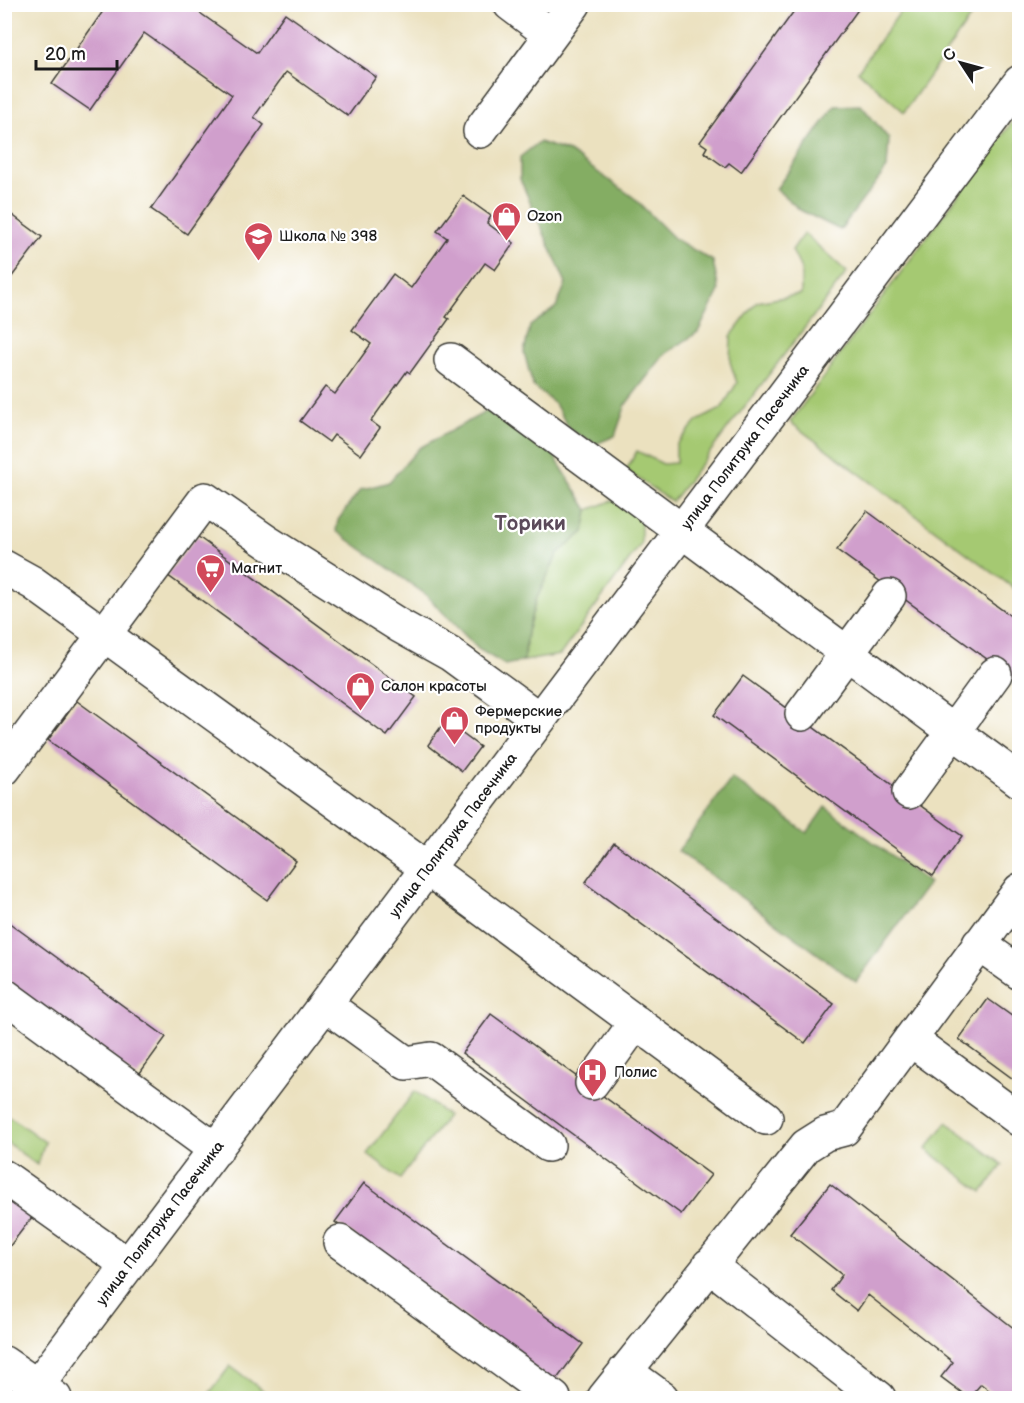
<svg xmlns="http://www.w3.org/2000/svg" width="1024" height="1403" viewBox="0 0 1024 1403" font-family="'Balsamiq Sans',sans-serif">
<rect width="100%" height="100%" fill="#fff"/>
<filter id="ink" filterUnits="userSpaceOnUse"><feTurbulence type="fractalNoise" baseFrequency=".0167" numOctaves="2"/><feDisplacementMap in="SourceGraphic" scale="12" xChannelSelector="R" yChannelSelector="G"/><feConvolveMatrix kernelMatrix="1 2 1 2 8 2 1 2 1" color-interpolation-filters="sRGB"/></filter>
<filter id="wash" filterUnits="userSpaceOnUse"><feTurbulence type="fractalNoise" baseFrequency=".008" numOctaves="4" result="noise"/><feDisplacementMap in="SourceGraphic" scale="24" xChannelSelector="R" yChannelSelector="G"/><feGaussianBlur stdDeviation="1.35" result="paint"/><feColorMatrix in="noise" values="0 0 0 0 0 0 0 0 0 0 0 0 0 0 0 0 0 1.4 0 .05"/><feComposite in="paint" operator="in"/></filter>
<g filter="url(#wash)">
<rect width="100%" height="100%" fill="#ebe1bf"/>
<!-- green -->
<path fill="#a5c972" stroke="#607247" stroke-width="1.5" d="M905,5H967L975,11L904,112L858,71Z
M1019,113V592L790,422Z
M804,233L847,272L672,502L626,470L637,451L663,464L676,463V445L697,421L721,409L737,383L730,362L731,336L757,302L801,294V269L792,250Z
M619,498L641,512V544L560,655L524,661L527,632L536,600L558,553L584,532L588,510Z
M415,1091L448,1116L400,1179L367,1154Z
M5,1113L45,1142L37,1165L5,1141Z
M947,1122L1003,1165L982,1192L926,1149Z
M230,1366L273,1398H206Z"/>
<!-- forest -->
<path fill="#84ad64" stroke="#506440" stroke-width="1.5" d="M861,105L889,139L887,168L840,230L800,210L776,189L835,106Z
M539,142L569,152L633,197L675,239L713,261L719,291L698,332L664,355L626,404L615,436L596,444L570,430L555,404L533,386L524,352L530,326L556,307L566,283L520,179V157Z
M487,411L553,454L588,510L584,532L558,553L536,600L527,632L524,661L505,665L478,649L425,594L336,531L338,520L360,490L389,482L419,448Z
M732,778L807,833L825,807L929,883L856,982L678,851Z"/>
<g id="blocks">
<!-- building -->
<path fill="#d09fcc" d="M108,4H187L257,53L285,13L376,77L348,116L286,72L254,117L264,125L187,234L151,209L232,95L144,33L90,110L52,84Z
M799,4H862L741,172L729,163L725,167L704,152L707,147L700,142Z
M463,196L491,216L487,223L514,243L495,270L485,263L446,317L449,319L410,373L407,371L371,421L380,428L361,455L334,435L329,442L300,421L325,387L335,394L371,344L352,330L393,274L411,288L447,238L437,231Z
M4,209L42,237L4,287Z
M867,511L1020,623V683L837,550Z
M197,536L416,697L387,736L167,575Z
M743,676L962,836L933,876L714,715Z
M77,701L296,861L267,900L48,740Z
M445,721L480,747L462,771L428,745Z
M614,843L834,1004L805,1043L585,883Z
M4,919L166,1037L137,1077L4,979Z
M988,999L1020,1022V1084L959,1039Z
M491,1014L711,1175L681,1214L462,1053Z
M364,1183L583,1344L554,1383L335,1222Z
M830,1184L1020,1333V1398H999L981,1384L969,1398L941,1377L953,1362L868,1295L857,1311L831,1290L842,1275L790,1234Z
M4,1189L36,1212L6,1251L4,1250Z"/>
</g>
</g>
<g filter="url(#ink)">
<use href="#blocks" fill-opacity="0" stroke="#3b3a34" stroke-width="1.5"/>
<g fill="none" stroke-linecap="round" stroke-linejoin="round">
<defs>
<path id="minor" d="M510,4L551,35
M480,131L574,4
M451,360L1020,781
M4,567L33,583L428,869L766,1118
M802,714L889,596
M4,769L205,499L267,542L400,626L450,654L539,719
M909,792L995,674
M979,944L1020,973
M4,995L216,1150
M326,1005L406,1063L431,1059L548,1145
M910,1039L1020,1120
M592,1083L636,1022
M4,1177L128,1265
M340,1242L554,1398
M709,1265L879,1398
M4,1363L55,1398
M625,1371L662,1398
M37,1386L1020,82
M604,1398L806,1146L825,1134L844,1129L1020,890"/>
</defs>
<!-- minor casing -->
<use href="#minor" stroke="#3b3a34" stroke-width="36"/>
<!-- minor -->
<use href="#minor" stroke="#fff" stroke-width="33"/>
</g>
</g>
<!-- icons -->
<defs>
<symbol id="shop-pin" viewBox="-11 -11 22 30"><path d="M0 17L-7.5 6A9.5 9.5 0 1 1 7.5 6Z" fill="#d1495b" stroke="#fff"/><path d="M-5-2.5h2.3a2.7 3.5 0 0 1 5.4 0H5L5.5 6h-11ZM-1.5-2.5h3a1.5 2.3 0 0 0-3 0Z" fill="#fff"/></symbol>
<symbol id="school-pin" viewBox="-11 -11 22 30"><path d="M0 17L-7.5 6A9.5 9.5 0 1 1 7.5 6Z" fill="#d1495b" stroke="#fff"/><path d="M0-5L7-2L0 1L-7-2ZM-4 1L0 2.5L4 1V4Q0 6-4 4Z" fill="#fff"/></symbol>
<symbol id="supermarket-pin" viewBox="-11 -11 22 30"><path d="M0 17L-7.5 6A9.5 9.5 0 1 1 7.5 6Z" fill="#d1495b" stroke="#fff"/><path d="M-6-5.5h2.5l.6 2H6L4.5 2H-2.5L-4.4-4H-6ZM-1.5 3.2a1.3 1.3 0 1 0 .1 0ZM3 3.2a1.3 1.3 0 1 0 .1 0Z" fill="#fff"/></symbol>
<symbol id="hospital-pin" viewBox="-11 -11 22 30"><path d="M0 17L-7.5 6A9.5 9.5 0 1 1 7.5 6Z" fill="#d1495b" stroke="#fff"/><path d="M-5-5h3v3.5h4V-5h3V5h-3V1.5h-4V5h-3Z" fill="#fff"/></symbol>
</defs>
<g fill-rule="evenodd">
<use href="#shop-pin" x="490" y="200" width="33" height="45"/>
<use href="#school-pin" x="242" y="220" width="33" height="45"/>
<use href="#supermarket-pin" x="194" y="552" width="33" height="45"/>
<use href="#shop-pin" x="344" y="670" width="33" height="45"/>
<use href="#shop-pin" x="438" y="704" width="33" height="45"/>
<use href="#hospital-pin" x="576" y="1056" width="33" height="45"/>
</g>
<g text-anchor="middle" stroke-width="4.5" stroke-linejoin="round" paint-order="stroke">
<!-- poi labels -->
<g font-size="15" fill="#1c1c1c" stroke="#fff" text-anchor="start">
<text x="527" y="221">Ozon</text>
<text x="279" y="241">Школа № 398</text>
<text x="231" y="573">Магнит</text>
<text x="381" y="691">Салон красоты</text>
<text x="475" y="716">Фермерские<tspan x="475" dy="17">продукты</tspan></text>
<text x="614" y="1077">Полис</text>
</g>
<!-- street labels -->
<g font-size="15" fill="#1c1c1c" stroke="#fff">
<text transform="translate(745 447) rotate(-53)" y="5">улица Политрука Пасечника</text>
<text transform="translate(453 835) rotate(-53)" y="5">улица Политрука Пасечника</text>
<text transform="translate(160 1223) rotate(-53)" y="5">улица Политрука Пасечника</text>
</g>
<!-- district labels -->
<g font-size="21" font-weight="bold" fill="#5b4a5a" stroke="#fff">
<text x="530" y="530">Торики</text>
</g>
</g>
<!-- margin -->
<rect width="1024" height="1403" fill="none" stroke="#fff" stroke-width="24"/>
<!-- north arrow -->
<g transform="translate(961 63) rotate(306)" stroke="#ffffff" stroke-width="4.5" paint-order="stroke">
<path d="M0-4.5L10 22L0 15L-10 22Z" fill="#1c1c1c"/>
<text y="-9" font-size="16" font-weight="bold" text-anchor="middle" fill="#1c1c1c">С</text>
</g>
<!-- scale -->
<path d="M36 60v9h81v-9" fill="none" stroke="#1c1c1c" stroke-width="3"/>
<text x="45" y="60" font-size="18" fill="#1c1c1c" stroke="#ffffff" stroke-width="4.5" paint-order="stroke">20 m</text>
</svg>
